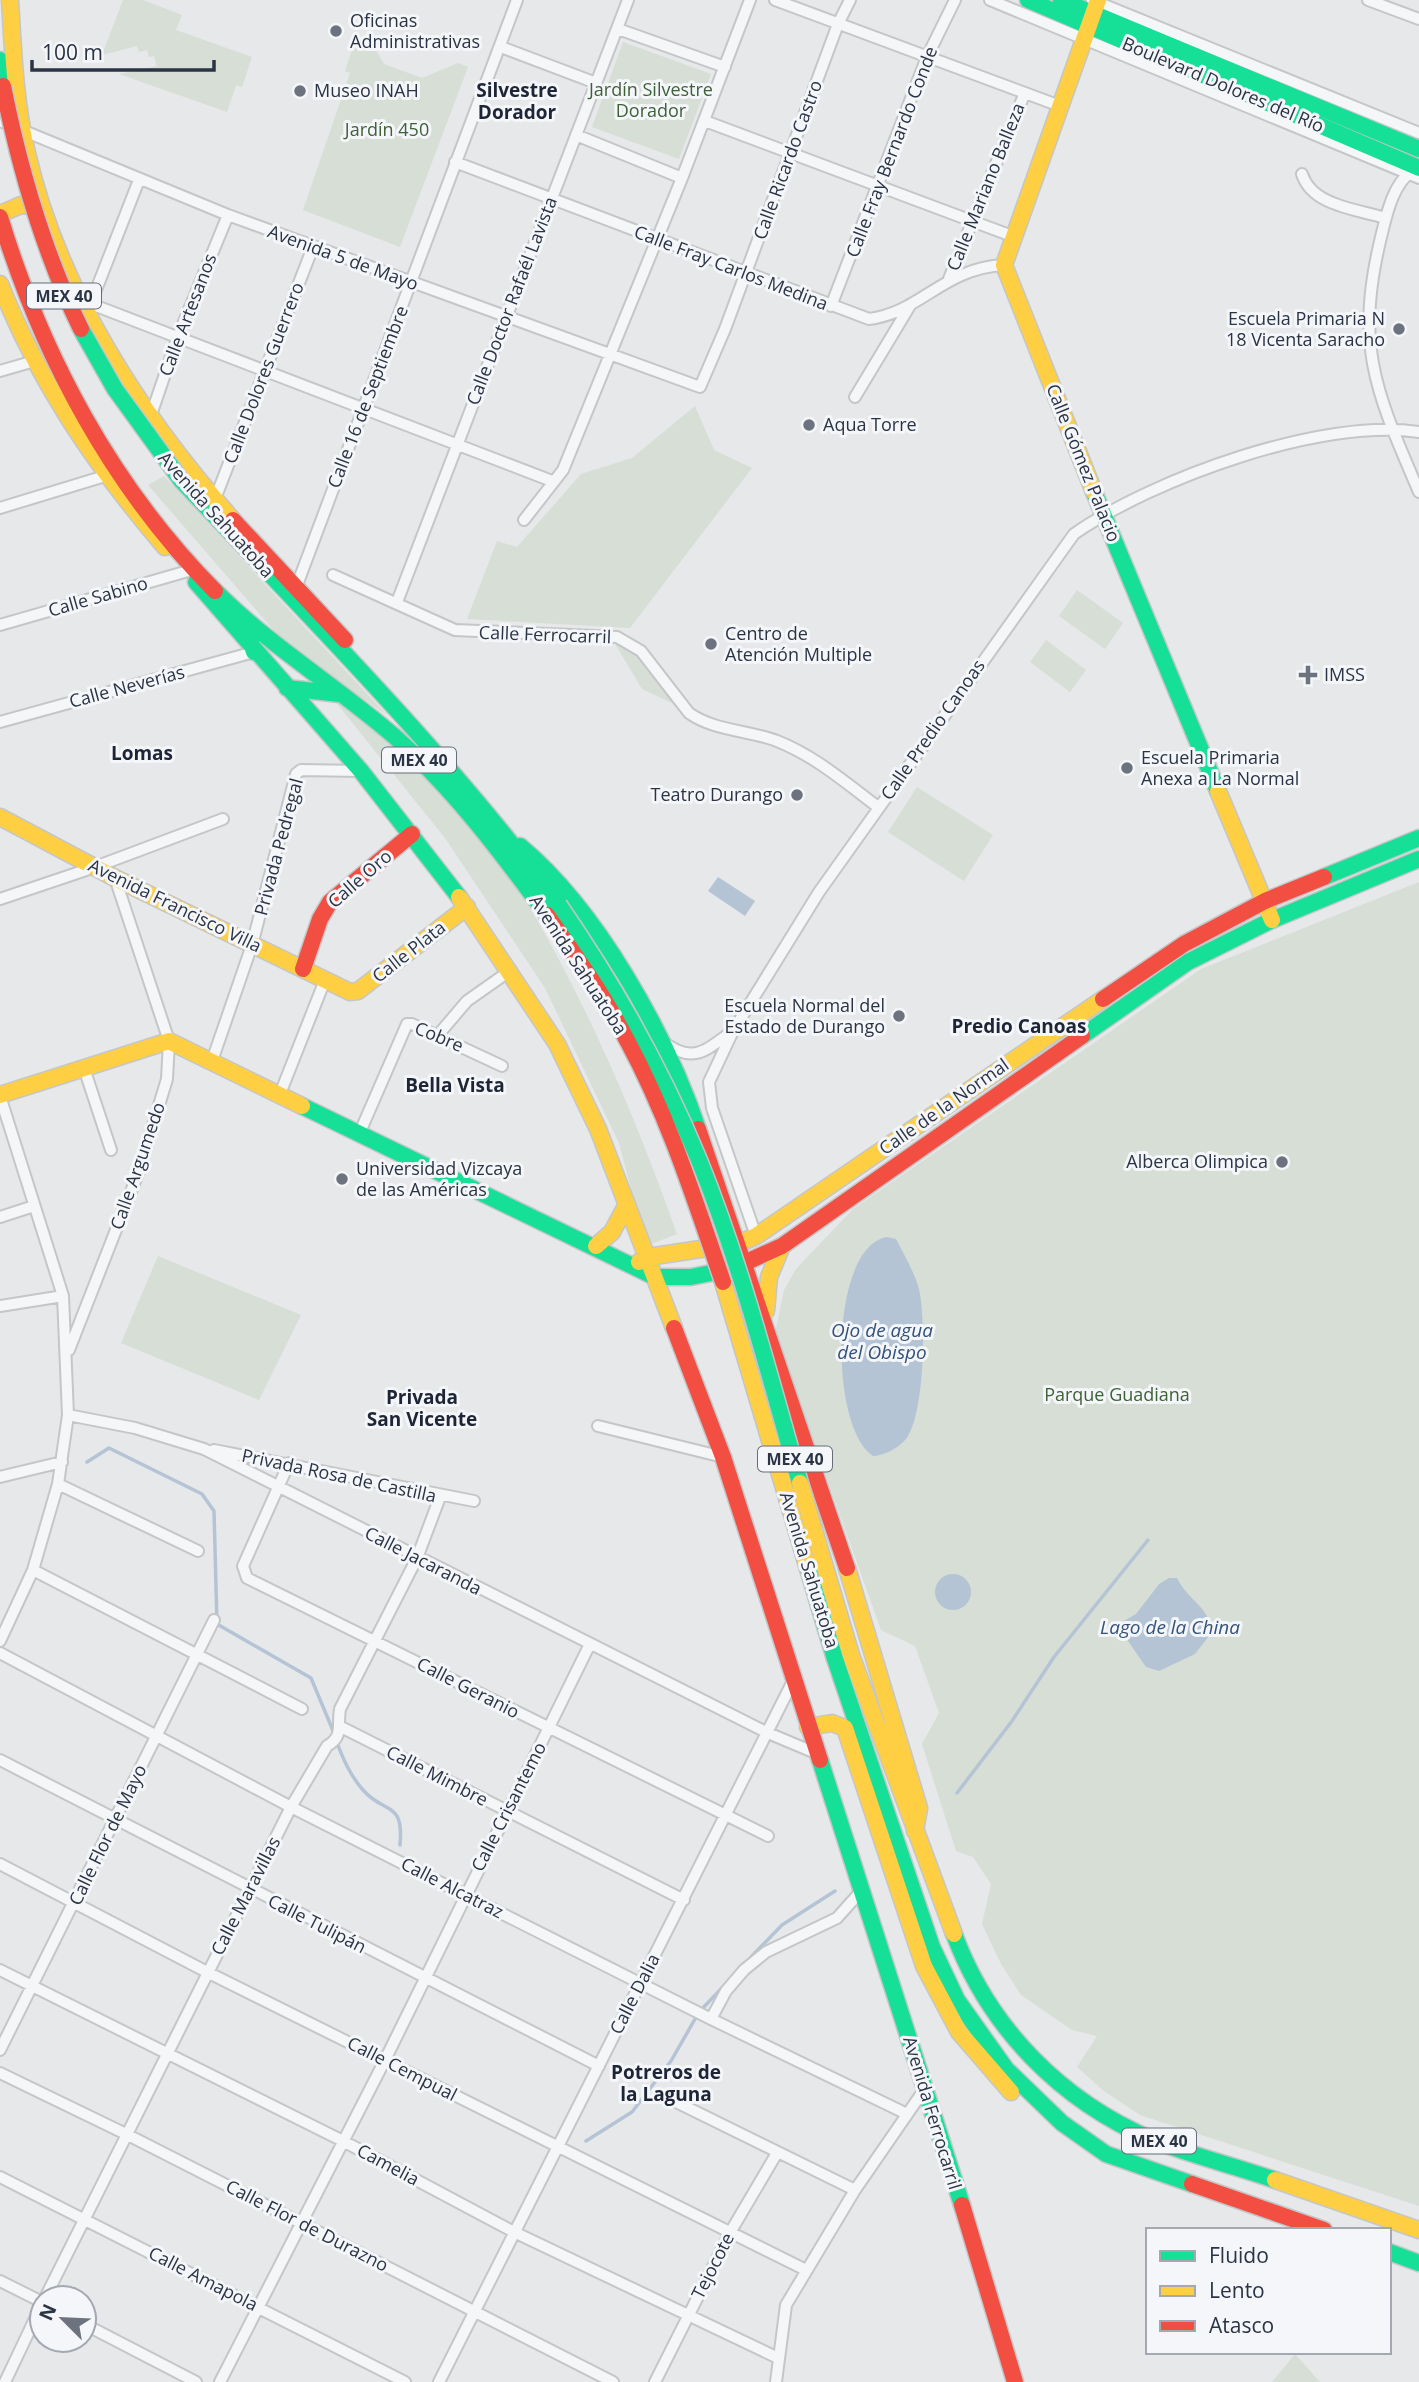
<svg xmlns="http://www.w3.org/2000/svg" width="1419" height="2382" viewBox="0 0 1419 2382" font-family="'Open Sans',sans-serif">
<rect width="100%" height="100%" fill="#e6e8ea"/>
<!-- green -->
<path fill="#d6ded6" d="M123,0H143L182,15L176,30L252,57L242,87L236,85L227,112L119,74L157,66L154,56L149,57L147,50L139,52L137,46L102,55Z
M371,42L384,64L422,78L458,63L468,67L400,247L303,210L350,73L345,71L352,50Z
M623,42L711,74L679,159L592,127Z
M695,406L714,450L752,468L630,628L467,619L497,541L517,547L581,474L632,458Z
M164,476L387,715L289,648L148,485Z
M1077,590L1123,623L1105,649L1059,616Z
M1046,640L1086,670L1070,692L1030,662Z
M614,642L640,656L676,705L642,689Z
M334,700C375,732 418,764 452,805C478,837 508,871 529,906C590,1010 637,1121 677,1234L646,1246L619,1143L545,988L445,838Z
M917,787L993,835L964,881L888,832Z
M1419,882V2206L1140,2115L1104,2091L1077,2067L1097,2036L1072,2030L1021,1995L1001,1964L982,1924L991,1884L973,1857L956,1851L922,1744L939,1713L915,1646L881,1630L775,1333L784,1290L796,1269L853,1209L1201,969Z
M158,1256L301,1315L259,1400L121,1343Z
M1295,2354L1320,2382H1272Z"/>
<!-- water -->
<path fill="#b4c4d5" d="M718,877L755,901L745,916L708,891Z
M887,1237L896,1239C904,1255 914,1271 919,1289C926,1320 925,1413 906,1439C899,1448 883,1456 873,1456C828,1426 830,1246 887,1237Z
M935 1592a18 18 0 1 1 36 0a18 18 0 1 1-36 0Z
M1169,1578H1177C1189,1602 1205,1602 1213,1631L1195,1654L1159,1671L1146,1667L1117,1625L1136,1614L1159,1584Z"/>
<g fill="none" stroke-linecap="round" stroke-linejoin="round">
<!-- stream -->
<path stroke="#b4c4d5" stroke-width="3.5" d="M87,1462L109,1448L202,1494L214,1511L217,1624L311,1678L334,1733
M336,1740C343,1759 350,1775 363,1790C385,1815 404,1800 400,1845
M957,1793L1012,1721L1054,1657L1148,1540
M751,1957L782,1925L835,1891
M586,2141L632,2112L671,2061L699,2012L722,1988"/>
<defs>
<path id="street" d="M775,0L1060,106
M990,0L1419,178
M1092,0L1419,133
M1368,0L1419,19
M618,29L725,67
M501,47L596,83
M0,121L228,215L700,387L725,329L838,24L850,0
M705,121L1012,236
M576,135L682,178
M455,162L869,319C920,313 943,268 1004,265
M1412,171C1394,183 1387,212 1382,233C1354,345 1375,390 1419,492
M1302,174C1312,206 1356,209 1385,218
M949,279L1024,95
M91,304L552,481
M831,306L927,57L955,0
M89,308L139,180
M0,371L31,362
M855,397L911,304
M151,415L177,339L228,215
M215,499L313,247
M0,508L105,476
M524,520L563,470L682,178L750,0
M333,575L455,630L617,637L641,651L689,713C714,731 749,730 777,741C815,756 846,783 878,807
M294,593L517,0
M397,602L628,0
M0,625L195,569
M0,722L254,652
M0,899L95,867L223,819
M438,1035L467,1001L511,970
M662,1041C692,1064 704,1052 730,1033
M212,1061L252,945L296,774L301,770L361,771
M84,1068L111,1150
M280,1094L325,980
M0,1096L63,1296L68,1415L58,1484L33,1570L0,1641
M360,1132L407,1024H412L502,1066
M0,1217L34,1206
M756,1236L712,1108L709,1082L733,1031L819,892L1074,534C1153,479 1323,417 1419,432
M0,1306L63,1296
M69,1350L139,1171L167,1079L169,1041L115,878
M68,1415L135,1428L204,1449L768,1733L818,1754
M598,1426L723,1457
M214,1450L474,1501
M289,1463L243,1566L247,1578L768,1836
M0,1477L62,1462
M58,1484L198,1551
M33,1570L302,1709
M0,1653L291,1807L711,2019L907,2114
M341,1727L684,1900
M0,1760L599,2066
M0,1864L207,1972L806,2270
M0,1970L343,2141L514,2232L778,2358
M711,2019L726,1991L744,1970L766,1952L837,1918L862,1890
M0,2050L214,1620
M0,2073L126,2134L613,2382
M672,2100L855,2190
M0,2177L405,2382
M0,2281L42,2302
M45,2298L291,1807L327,1746C344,1736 337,1726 340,1709L417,1558L440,1497
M84,2324L196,2382
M5,2382L42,2304
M220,2382L385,2060L590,1644
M439,2382L793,1681
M655,2382L731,2231L777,2153
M776,2382L786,2305L855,2190L926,2087"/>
<path id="fast" d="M1028,0L1419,168
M1061,0L1419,149
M0,60L3,86
M181,480C311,619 445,752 559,905
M1094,492L1218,791
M196,582L361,771L459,897
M215,591C270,646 335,685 394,736C453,788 501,852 547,915
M244,620L254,652
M287,688L339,694
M520,846C597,910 666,1034 698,1129
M1324,877L1419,838
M1082,1036L1188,962L1272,920L1419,859
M302,1106L655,1277H691L731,1269
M835,1659L932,1947L957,2000L1006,2069L1062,2123L1106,2154L1192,2184
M820,1760L962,2205
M954,1934C989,2028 1061,2101 1153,2140C1193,2156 1235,2166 1275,2180
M1389,2252L1419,2263"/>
<path id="slow" d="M10,0C13,51 15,103 27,153C58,289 141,417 233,520
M0,214L21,205L40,207
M0,284C39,383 96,466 165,547
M1094,492L1004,265L1098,0
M1218,791L1272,920
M0,817L115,878L350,992L358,991L467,907
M459,897L557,1044L598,1129L674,1328
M0,1095L169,1041L302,1106
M596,1246L612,1232L627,1204
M639,1262L648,1257L740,1243L756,1236L1103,999
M766,1311L769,1277L782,1246
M847,1568L919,1808L915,1831
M851,1655L954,1934
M808,1727L832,1723L845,1728L924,1966L959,2032L1011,2092
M1275,2180L1419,2230"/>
<path id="jam" d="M0,217C42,356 112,487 215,591
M233,520L345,640
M303,969L320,919L330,902L412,834
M1103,999L1184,944L1265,901L1324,877
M698,1129L847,1568
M731,1269L782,1246L1082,1036
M674,1328L723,1457L820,1760
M1192,2184L1324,2230
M962,2205L1015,2382"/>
</defs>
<!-- street casing -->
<use href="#street" stroke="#c4c6c8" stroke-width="14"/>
<!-- fast casing -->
<use href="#fast" stroke="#c4c6c8" stroke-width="19"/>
<!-- slow casing -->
<use href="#slow" stroke="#c4c6c8" stroke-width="19"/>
<!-- jam casing -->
<use href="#jam" stroke="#c4c6c8" stroke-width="19"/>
<!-- street -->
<use href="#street" stroke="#f5f6f7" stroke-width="10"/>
<!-- fast -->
<use href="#fast" stroke="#16e098" stroke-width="16"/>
<!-- slow -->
<use href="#slow" stroke="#ffcf43" stroke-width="16"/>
<!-- jam -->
<use href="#jam" stroke="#f24e42" stroke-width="16"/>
<defs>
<path id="fast-bridge" d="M81,329L115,389L181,480
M559,905C614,985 662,1070 699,1160C741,1264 769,1375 800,1483
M806,1562L835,1659"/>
<path id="slow-bridge" d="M723,1282L806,1562
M800,1483L851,1655"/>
<path id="jam-bridge" d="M3,86C20,171 43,251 81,329
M547,915C576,956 605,997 628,1042C669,1118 695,1201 723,1282"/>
</defs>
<!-- fast-bridge casing -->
<use href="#fast-bridge" stroke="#c2c5c8" stroke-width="19" stroke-linecap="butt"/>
<!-- slow-bridge casing -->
<use href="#slow-bridge" stroke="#c2c5c8" stroke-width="19" stroke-linecap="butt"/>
<!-- jam-bridge casing -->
<use href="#jam-bridge" stroke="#c2c5c8" stroke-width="19" stroke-linecap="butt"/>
<!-- fast-bridge -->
<use href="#fast-bridge" stroke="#16e098" stroke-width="16"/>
<!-- slow-bridge -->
<use href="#slow-bridge" stroke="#ffcf43" stroke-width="16"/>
<!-- jam-bridge -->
<use href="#jam-bridge" stroke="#f24e42" stroke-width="16"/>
</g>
<!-- markers -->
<g fill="#6c737f" stroke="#f4f6f9" stroke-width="2.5">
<circle cx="336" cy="31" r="7"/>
<circle cx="300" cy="91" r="7"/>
<circle cx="1399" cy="329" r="7"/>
<circle cx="809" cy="425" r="7"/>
<circle cx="711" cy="644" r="7"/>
<path d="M1304.5 664.5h7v7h7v7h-7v7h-7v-7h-7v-7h7z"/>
<circle cx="1127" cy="768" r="7"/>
<circle cx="797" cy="795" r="7"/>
<circle cx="899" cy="1016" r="7"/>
<circle cx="1282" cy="1162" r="7"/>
<circle cx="342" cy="1179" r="7"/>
</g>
<g text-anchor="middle" stroke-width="6" stroke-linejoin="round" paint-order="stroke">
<!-- shield labels -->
<g fill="#f4f6f9" stroke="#676e7b" stroke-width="2">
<rect x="27" y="283.5" width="74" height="25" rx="5"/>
<rect x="382" y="747.5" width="74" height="25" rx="5"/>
<rect x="758" y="1446.5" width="74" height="25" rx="5"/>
<rect x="1122" y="2128.5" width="74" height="25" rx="5"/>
</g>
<g font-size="16" font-weight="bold" fill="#2b3445">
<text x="64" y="302">MEX 40</text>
<text x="419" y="766">MEX 40</text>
<text x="795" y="1465">MEX 40</text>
<text x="1159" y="2147">MEX 40</text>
</g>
<!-- poi labels -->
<g font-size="18" fill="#2b3445" stroke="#f4f6f9" text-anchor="start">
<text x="350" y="27">Oficinas<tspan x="350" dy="21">Administrativas</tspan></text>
<text x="314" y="97">Museo INAH</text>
<text x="1385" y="325" text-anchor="end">Escuela Primaria N<tspan x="1385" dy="21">18 Vicenta Saracho</tspan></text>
<text x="823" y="431">Aqua Torre</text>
<text x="725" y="640">Centro de<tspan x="725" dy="21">Atención Multiple</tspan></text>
<text x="1324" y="681">IMSS</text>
<text x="1141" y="764">Escuela Primaria<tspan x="1141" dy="21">Anexa a La Normal</tspan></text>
<text x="783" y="801" text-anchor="end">Teatro Durango</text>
<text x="885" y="1012" text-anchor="end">Escuela Normal del<tspan x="885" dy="21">Estado de Durango</tspan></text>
<text x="1268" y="1168" text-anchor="end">Alberca Olimpica</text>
<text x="356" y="1175">Universidad Vizcaya<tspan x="356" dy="21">de las Américas</tspan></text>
</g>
<!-- street labels -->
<g font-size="18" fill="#2b3445" stroke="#f4f6f9">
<text transform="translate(1223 85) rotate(23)" y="6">Boulevard Dolores del Río</text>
<text transform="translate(892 152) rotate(-69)" y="6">Calle Fray Bernardo Conde</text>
<text transform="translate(788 160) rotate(-70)" y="6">Calle Ricardo Castro</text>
<text transform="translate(986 187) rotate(-68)" y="6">Calle Mariano Balleza</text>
<text transform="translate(343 258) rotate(20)" y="6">Avenida 5 de Mayo</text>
<text transform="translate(731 268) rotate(21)" y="6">Calle Fray Carlos Medina</text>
<text transform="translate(512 301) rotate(-69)" y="6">Calle Doctor Rafaél Lavista</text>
<text transform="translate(188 315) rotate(-69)" y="6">Calle Artesanos</text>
<text transform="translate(264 373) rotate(-69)" y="6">Calle Dolores Guerrero</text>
<text transform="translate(368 397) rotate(-69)" y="6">Calle 16 de Septiembre</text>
<text transform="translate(1083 463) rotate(68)" y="6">Calle Gómez Palacio</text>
<text transform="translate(216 515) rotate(48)" y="6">Avenida Sahuatoba</text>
<text transform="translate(98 597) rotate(-16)" y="6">Calle Sabino</text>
<text transform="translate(545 635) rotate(2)" y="6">Calle Ferrocarril</text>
<text transform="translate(127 687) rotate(-15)" y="6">Calle Neverías</text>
<text transform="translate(933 730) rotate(-55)" y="6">Calle Predio Canoas</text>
<text transform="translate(279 847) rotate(-75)" y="6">Privada Pedregal</text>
<text transform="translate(360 879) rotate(-41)" y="6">Calle Oro</text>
<text transform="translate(175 906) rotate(26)" y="6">Avenida Francisco Villa</text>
<text transform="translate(409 952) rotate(-38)" y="6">Calle Plata</text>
<text transform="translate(578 965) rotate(57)" y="6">Avenida Sahuatoba</text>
<text transform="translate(439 1037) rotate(23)" y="6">Cobre</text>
<text transform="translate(944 1107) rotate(-35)" y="6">Calle de la Normal</text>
<text transform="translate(138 1166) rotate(-71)" y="6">Calle Argumedo</text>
<text transform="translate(339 1476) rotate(12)" y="6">Privada Rosa de Castilla</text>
<text transform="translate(423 1561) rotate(27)" y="6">Calle Jacaranda</text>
<text transform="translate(809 1570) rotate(73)" y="6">Avenida Sahuatoba</text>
<text transform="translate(468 1688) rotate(27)" y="6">Calle Geranio</text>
<text transform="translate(437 1776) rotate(27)" y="6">Calle Mimbre</text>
<text transform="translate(509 1807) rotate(-63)" y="6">Calle Crisantemo</text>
<text transform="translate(108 1835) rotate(-64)" y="6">Calle Flor de Mayo</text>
<text transform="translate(452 1888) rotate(27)" y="6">Calle Alcatraz</text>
<text transform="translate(246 1896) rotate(-63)" y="6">Calle Maravillas</text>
<text transform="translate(317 1924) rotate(27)" y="6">Calle Tulipán</text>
<text transform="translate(635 1994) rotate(-63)" y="6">Calle Dalia</text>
<text transform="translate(402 2069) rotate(27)" y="6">Calle Cempual</text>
<text transform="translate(932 2113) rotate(73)" y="6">Avenida Ferrocarril</text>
<text transform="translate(388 2165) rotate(28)" y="6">Camelia</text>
<text transform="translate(307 2226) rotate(27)" y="6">Calle Flor de Durazno</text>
<text transform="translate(713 2266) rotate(-63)" y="6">Tejocote</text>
<text transform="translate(203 2279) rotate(27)" y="6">Calle Amapola</text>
</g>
<!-- park labels -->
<g font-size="18" fill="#3f6138" stroke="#f4f6f9">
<text x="651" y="96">Jardín Silvestre<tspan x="651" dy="21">Dorador</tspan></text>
<text x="387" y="136">Jardín 450</text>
<text x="1117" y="1401">Parque Guadiana</text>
</g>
<!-- neighbourhood labels -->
<g font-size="19" font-weight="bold" fill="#1d2536" stroke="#f4f6f9">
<text x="517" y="97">Silvestre<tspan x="517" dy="22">Dorador</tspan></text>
<text x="142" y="760">Lomas</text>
<text x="1019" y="1033">Predio Canoas</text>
<text x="455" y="1092">Bella Vista</text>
<text x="422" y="1404">Privada<tspan x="422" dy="22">San Vicente</tspan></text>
<text x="666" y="2079">Potreros de<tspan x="666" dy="22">la Laguna</tspan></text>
</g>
<!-- water labels -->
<g font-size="19" font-style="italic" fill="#34527a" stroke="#f4f6f9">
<text x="882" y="1337">Ojo de agua<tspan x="882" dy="22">del Obispo</tspan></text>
<text x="1170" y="1634">Lago de la China</text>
</g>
</g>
<!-- legend -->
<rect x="1146" y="2228" width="245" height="126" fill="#f4f6f9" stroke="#a4a8b1" stroke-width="2"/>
<rect x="1160" y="2251" width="35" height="10" fill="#16e098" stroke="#a4a8b1" stroke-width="2"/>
<text x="1209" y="2263" font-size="21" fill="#2b3445">Fluido</text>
<rect x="1160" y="2286" width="35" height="10" fill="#ffcf43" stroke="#a4a8b1" stroke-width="2"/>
<text x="1209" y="2298" font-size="21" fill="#2b3445">Lento</text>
<rect x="1160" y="2321" width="35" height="10" fill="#f24e42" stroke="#a4a8b1" stroke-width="2"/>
<text x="1209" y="2333" font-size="21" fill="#2b3445">Atasco</text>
<!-- north arrow -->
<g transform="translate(63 2319) rotate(294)"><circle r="33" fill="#f4f6f9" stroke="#a4a8b1" stroke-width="2"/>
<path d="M0-5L12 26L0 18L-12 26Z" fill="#6c737f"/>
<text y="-10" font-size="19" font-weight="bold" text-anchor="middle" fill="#2b3445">N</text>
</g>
<!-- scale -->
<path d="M32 60v10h182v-10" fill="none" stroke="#2b3445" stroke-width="3.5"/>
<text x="42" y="60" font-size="21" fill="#2b3445" stroke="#f4f6f9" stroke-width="5" paint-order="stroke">100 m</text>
</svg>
